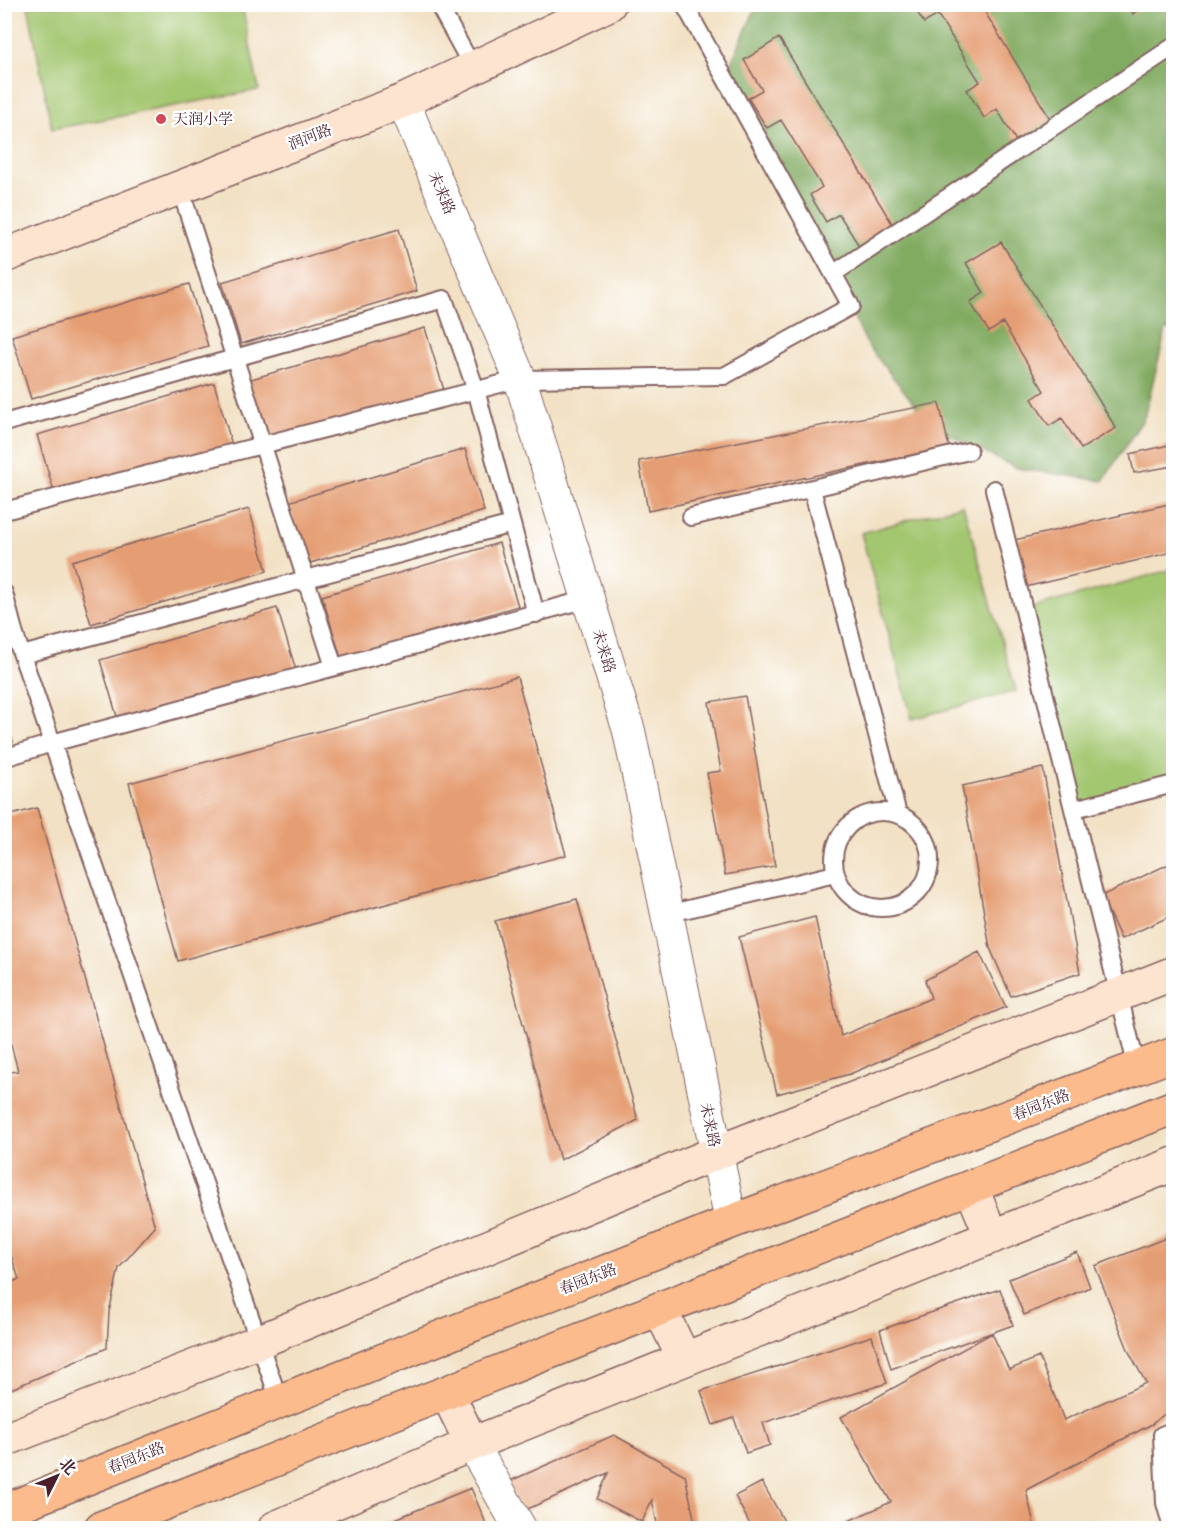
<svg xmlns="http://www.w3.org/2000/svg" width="1178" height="1533" viewBox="0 0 1178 1533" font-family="'Libre Caslon Text','Noto Serif SC',serif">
<rect width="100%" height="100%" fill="#fff"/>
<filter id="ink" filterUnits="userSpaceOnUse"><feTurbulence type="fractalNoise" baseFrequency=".0167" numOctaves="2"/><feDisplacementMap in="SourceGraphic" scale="12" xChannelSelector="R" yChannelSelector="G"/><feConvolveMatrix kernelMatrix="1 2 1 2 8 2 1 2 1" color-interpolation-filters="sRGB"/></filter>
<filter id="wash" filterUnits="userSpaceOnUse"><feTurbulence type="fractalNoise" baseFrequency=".008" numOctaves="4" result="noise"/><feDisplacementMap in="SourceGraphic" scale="24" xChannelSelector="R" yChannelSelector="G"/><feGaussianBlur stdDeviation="1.35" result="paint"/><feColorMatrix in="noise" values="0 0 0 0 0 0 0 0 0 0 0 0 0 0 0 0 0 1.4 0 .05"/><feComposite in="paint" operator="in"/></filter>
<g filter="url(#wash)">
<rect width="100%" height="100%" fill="#f2e1c4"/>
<!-- green -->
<path fill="#a3c66f" stroke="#76724d" stroke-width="1.5" d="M36,5H242L259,90L52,129L28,6Z
M963,505L1016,691L912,719L861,533Z
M1173,569V784L1074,809L1024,610Z"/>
<!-- forest -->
<path fill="#82ab62" stroke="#666546" stroke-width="1.5" d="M763,5H1173V329L1166,330L1144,418L1103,481L1016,468L933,427L868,346L730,65L753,14Z"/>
<g id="blocks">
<!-- building -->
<path fill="#e59e73" d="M912,4H980L1051,120L1016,141L997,109L984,118L967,90L980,82L938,15L924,23Z
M1127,4H1147L1133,14Z
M779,38L893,225L859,246L839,214L826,222L810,195L822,187L781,120L767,128L748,98L762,90L744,60Z
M399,229L417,291L241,344L222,282Z
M1001,242L1116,428L1081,449L1062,418L1049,426L1032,399L1044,391L1003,323L989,332L970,302L984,293L966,263Z
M189,284L208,346L31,399L12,336Z
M425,328L444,390L267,442L248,380Z
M214,383L232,445L56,498L37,435Z
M939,403L949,447L648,511L639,461Z
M1173,444V466L1134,473L1130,454Z
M465,449L484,511L307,564L288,502Z
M1173,503V552L1021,588L1010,541Z
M249,509L267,571L91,624L72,561Z
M499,543L518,606L341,658L322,596Z
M277,608L296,670L119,723L100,660Z
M517,677L566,855L178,961L129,783Z
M745,696L775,866L725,875L707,773L721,771L709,702Z
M4,713L13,742L4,744Z
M1043,768L1080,973L1011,996L990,948L962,786Z
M37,808L155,1227L119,1268L109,1312L107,1348L4,1392V1286L19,1279L4,1235V1073L18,1071L4,1018V817Z
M1173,862V915L1121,939L1101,896Z
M577,899L638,1120L560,1160L495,921Z
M815,917L841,1036L931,998L925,980L979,952L1006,1007L850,1074L777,1094L739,937Z
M1173,1235V1330L1169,1331L1173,1341V1407L1152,1424L1026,1490L1035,1528H833L891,1502L841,1417L992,1333L1009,1370L1039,1357L1064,1420L1146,1383L1129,1352L1095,1266Z
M1077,1252L1090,1287L1024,1315L1009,1279Z
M1000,1289L1013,1325L891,1369L880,1330Z
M872,1336L887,1383L763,1423L770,1445L746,1453L734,1418L713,1425L701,1391Z
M614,1435L685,1475L696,1528H658L652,1500L642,1522L597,1499L608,1473L521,1512L508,1482Z
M762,1482L788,1528H752L735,1496Z
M471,1488L488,1528H373Z"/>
</g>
</g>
<g filter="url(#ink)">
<use href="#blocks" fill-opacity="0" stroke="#856361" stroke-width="1.5"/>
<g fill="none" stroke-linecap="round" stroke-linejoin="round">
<defs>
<path id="lane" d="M438,4L473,68
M180,188L334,667
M833,274L1174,46
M4,423L444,299L476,390L536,614
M812,489L898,814
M994,489L1137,1068
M4,511L520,379L724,376L851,306L684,4
M691,517L969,451
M4,593L15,635
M4,638L15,635L279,1400
M22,655L512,524
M4,758L52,743L588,599
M1074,809L1174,784
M834 860a48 48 0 1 1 96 0a48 48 0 1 1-96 0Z
M667,914L835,874
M1172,1528L1165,1503L1162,1435L1174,1430"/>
<path id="street" d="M403,101L520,379L629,731L731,1222
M472,1444L520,1528"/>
<path id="secondary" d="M4,256L403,101L609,4
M971,1187L992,1237
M660,1309L684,1359
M447,1393L472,1444
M4,1440L258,1342L716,1153L1174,973
M275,1528L472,1444L1174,1164"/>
<path id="primary" d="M4,1511L731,1222L1174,1054
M101,1528L1174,1107"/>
</defs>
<!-- lane casing -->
<use href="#lane" stroke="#856361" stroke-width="20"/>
<!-- street casing -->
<use href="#street" stroke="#856361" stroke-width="34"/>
<!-- secondary casing -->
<use href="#secondary" stroke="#856361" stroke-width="36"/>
<!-- primary casing -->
<use href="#primary" stroke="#856361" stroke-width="36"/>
<!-- lane -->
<use href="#lane" stroke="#fff" stroke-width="16"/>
<!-- street -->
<use href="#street" stroke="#fff" stroke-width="32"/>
<!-- secondary -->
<use href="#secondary" stroke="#fde4d1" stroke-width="33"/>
<!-- primary -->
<use href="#primary" stroke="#fbbb8d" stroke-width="33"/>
</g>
</g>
<!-- markers -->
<circle fill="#d1495b" stroke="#fff" stroke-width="2" cx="161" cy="119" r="6"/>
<g text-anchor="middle" stroke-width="4.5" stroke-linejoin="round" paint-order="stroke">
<!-- poi labels -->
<g font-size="15" fill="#4a1f2b" stroke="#fff" text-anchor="start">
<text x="173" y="124">天润小学</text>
</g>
<!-- street labels -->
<g font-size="15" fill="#4a1f2b" stroke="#fff">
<text transform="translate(310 137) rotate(-21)" y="5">润河路</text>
<text transform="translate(442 193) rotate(67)" y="5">未来路</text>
<text transform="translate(604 651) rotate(73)" y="5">未来路</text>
<text transform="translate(1041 1105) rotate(-21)" y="5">春园东路</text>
<text transform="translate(710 1125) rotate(78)" y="5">未来路</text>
<text transform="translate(588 1279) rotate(-21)" y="5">春园东路</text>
<text transform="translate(136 1458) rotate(-22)" y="5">春园东路</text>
</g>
</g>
<!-- margin -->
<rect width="1178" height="1533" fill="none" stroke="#fff" stroke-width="24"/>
<!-- north arrow -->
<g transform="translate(57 1476) rotate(47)" stroke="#ffffff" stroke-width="4.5" paint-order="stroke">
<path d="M0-4.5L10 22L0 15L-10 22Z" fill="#4a1f2b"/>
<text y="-9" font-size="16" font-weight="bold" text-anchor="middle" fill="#4a1f2b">北</text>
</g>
</svg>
